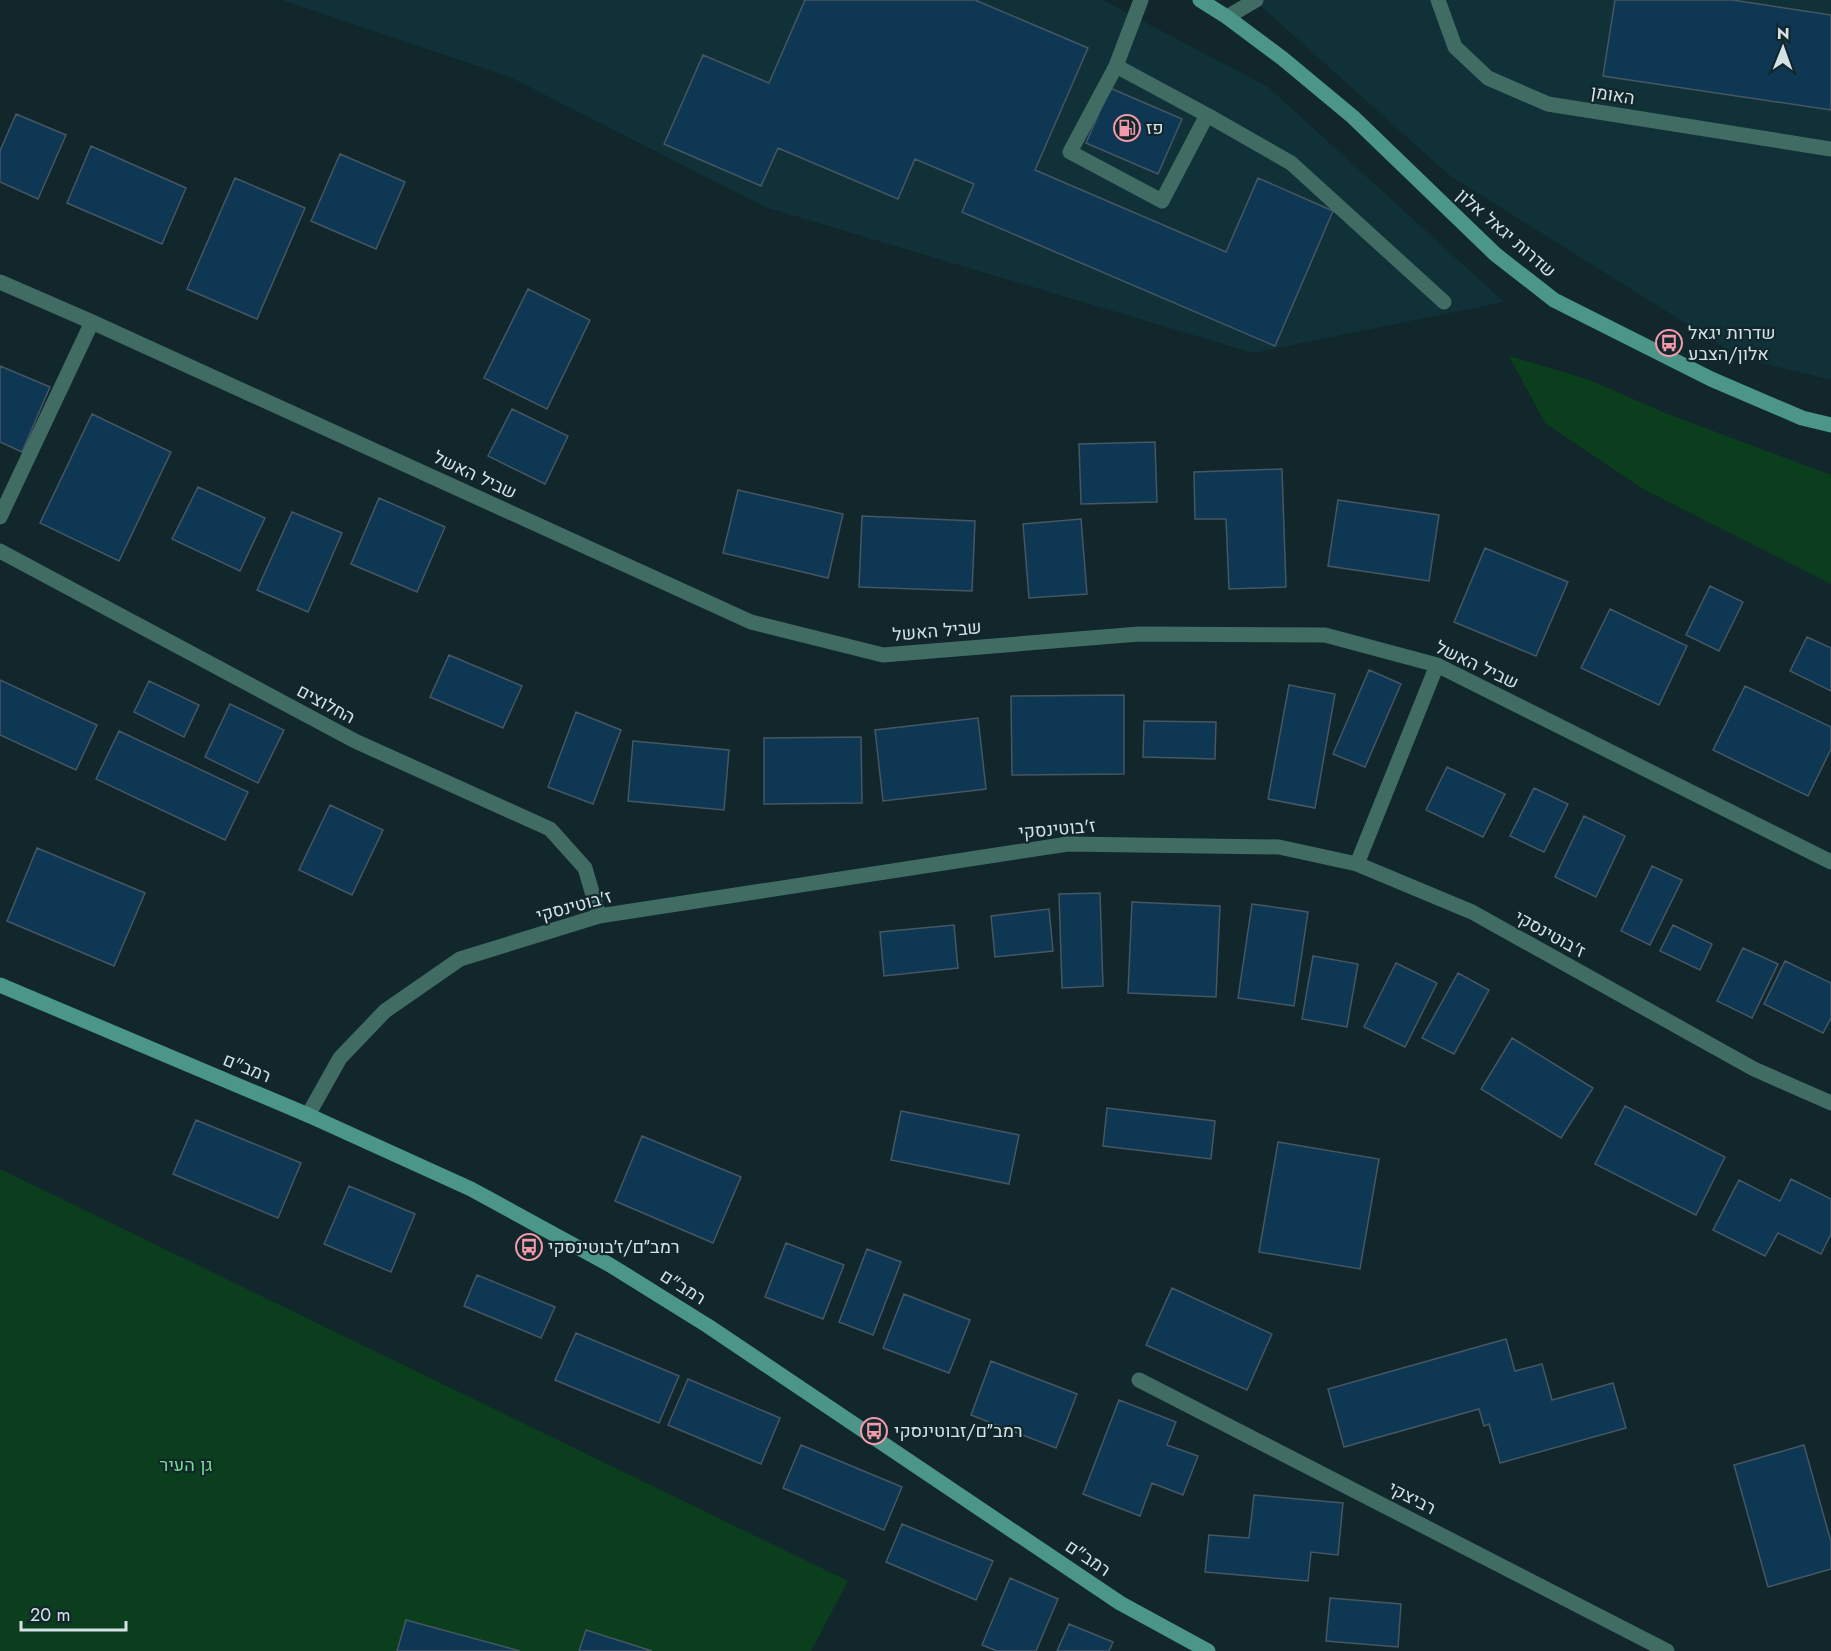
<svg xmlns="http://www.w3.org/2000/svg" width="1831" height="1651" viewBox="0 0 1831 1651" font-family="Jost,Heebo,sans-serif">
<rect width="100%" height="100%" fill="#11272c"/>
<!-- built -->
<path fill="#103137" d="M282,0H1103L1268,87L1504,302L1253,353L765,207L510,77Z
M1254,0H1831V380L1741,358L1449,175Z"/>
<!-- green -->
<path fill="#0b3e1c" d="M1509,356L1587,379L1665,413L1831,475V584L1643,489L1545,423Z
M0,1169L848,1581L811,1651H0Z"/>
<!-- building -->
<path fill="#0e3754" stroke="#465663" stroke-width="1.5" d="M805,0H975L1088,48L1035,170L1226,252L1258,178L1333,211L1275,346L962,212L974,184L915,159L898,199L778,148L761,186L664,144L703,55L769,83Z
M1615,0H1733L1831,15V110L1603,76Z
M1110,88L1182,119L1158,174L1086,143Z
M16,114L66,135L38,199L0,182V151Z
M91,146L186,188L162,244L67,203Z
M340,154L405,182L376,249L311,221Z
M235,178L305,208L257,319L187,289Z
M528,289L590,320L547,409L484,378Z
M0,366L50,387L22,452L0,442Z
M512,409L568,436L545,484L488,456Z
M92,414L171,452L119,561L40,523Z
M1155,442L1157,502L1081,504L1079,444Z
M1282,469L1286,587L1229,589L1226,519H1195L1194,472Z
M198,487L265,518L240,571L172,539Z
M738,490L843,514L828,578L723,553Z
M379,498L445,527L417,592L351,564Z
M1338,500L1439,515L1429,581L1328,566Z
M292,512L342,533L308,612L257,590Z
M862,516L975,521L972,591L859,587Z
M1081,519L1087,594L1029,598L1023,524Z
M1485,548L1568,582L1536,656L1454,622Z
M1710,586L1743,602L1719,651L1686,635Z
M1610,609L1687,646L1659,705L1581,668Z
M1807,637L1831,648V691L1790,671Z
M449,655L522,686L503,728L430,697Z
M1369,670L1401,684L1365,767L1333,754Z
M0,680L97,725L76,770L0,735Z
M149,681L199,705L184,737L134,712Z
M1289,685L1335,694L1315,808L1268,799Z
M1745,686L1831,727V749L1808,796L1713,750Z
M1124,695V774L1012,775L1011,696Z
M230,704L284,730L258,783L205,757Z
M576,712L621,730L593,804L548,787Z
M978,718L986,789L883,801L875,730Z
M1144,721L1216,722L1215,759L1143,757Z
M119,731L248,792L225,840L96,779Z
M861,737L862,803L764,804V738Z
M633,741L729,750L724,810L628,801Z
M1447,767L1505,794L1483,837L1426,810Z
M1534,788L1568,804L1544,852L1510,836Z
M330,805L383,830L352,895L299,870Z
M1584,816L1625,836L1596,897L1555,877Z
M37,848L145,893L114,966L7,921Z
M1652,866L1682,880L1650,945L1621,931Z
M1100,893L1103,986L1062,988L1059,894Z
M1132,902L1220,906L1216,997L1128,993Z
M1252,904L1308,912L1294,1006L1238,998Z
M1049,909L1053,951L995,957L991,916Z
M954,925L958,968L884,976L880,932Z
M1673,925L1712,944L1700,970L1660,951Z
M1743,948L1778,964L1752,1018L1717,1001Z
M1313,956L1358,964L1347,1027L1302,1019Z
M1785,961L1831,983V1018L1823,1033L1764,1004Z
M1396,963L1437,983L1405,1047L1364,1027Z
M1458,973L1489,990L1454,1054L1422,1038Z
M1512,1038L1593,1088L1561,1138L1481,1089Z
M1625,1106L1725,1157L1696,1215L1595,1164Z
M1107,1108L1215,1121L1211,1159L1103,1146Z
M901,1111L1019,1135L1009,1184L891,1160Z
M196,1120L301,1163L278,1218L173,1174Z
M642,1136L741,1177L713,1243L615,1201Z
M1278,1142L1379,1159L1360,1269L1259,1252Z
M1791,1179L1831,1199V1234L1821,1254L1778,1233L1765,1256L1713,1230L1739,1180L1780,1201Z
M349,1186L415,1214L391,1272L324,1244Z
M786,1243L844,1265L823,1319L765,1297Z
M867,1249L901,1262L873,1335L839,1322Z
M477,1275L555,1307L541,1338L464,1306Z
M1172,1288L1272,1334L1247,1390L1146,1345Z
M904,1294L970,1320L949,1373L883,1348Z
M576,1333L679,1376L659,1423L555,1380Z
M1506,1339L1515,1371L1542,1364L1552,1400L1613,1383L1626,1428L1500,1463L1489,1424L1484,1426L1479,1409L1344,1447L1328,1389Z
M991,1361L1077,1394L1056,1448L971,1415Z
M688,1379L780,1418L761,1464L668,1425Z
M1119,1400L1176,1422L1167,1445L1198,1456L1183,1495L1152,1483L1140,1516L1083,1494Z
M801,1445L902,1487L884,1530L783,1488Z
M1804,1445L1831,1542V1569L1768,1587L1734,1465Z
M1254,1495L1343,1503L1338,1555L1311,1552L1308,1581L1205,1572L1209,1535L1249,1538Z
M902,1524L993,1561L976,1600L886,1562Z
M1010,1578L1058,1599L1036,1651H997L982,1645Z
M1330,1598L1401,1604L1398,1647L1326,1641Z
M406,1620L520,1651H397Z
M1069,1624L1113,1642L1109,1651H1057Z
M586,1630L652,1651H579Z"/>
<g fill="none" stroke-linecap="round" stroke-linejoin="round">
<!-- lane -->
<path stroke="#406c64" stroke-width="15" d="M1116,66L1207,115L1162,201L1070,152L1116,66L1141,0
M1207,115L1291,163L1444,302"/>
<!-- street -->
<path stroke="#406c64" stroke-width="15" d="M1438,0L1455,47L1488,78L1548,104L1831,149
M1227,17L1256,0
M0,282L92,322L751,622L883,655L1139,634L1325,635L1437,665L1831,862
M0,517L92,322
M0,551L355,741L550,829L585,868L599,916
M1357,864L1437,665
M308,1115L340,1058L385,1011L460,959L599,916L1068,844L1279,847L1357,864L1472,912L1754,1069L1831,1103
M1139,1380L1667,1651"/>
<!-- secondary -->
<path stroke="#4b9589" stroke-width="15" d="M1200,0L1227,17L1282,58L1353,117L1495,254L1554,300L1711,379L1802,418L1831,425
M0,985L308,1115L471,1189L610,1265L708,1326L1120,1603L1208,1651"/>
</g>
<!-- icons -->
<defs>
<symbol id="fuel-ring" viewBox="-11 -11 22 22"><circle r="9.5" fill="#11272c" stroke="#f39aaa" stroke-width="1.5"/><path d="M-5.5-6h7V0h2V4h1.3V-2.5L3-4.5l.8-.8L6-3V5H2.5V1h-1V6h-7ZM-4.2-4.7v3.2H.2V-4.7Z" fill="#f39aaa"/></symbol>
<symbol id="bus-ring" viewBox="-11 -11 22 22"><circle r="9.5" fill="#11272c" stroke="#f39aaa" stroke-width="1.5"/><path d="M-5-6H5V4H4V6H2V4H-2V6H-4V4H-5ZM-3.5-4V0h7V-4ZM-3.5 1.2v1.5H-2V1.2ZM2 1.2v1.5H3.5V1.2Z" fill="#f39aaa"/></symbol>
</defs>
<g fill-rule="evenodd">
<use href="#fuel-ring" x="1112" y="113" width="30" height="30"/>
<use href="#bus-ring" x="1654" y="328" width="30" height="30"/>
<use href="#bus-ring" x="514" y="1232" width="30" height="30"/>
<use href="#bus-ring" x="859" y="1416" width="30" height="30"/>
</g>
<g text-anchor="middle" stroke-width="4.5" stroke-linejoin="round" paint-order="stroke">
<!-- street labels -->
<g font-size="18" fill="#d5e2e5" stroke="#11272c">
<text transform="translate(1613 95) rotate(9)" y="6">האומן</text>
<text transform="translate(1506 233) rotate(41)" y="6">שדרות יגאל אלון</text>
<text transform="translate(475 475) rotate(25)" y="6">שביל האשל</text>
<text transform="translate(937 631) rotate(-5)" y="6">שביל האשל</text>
<text transform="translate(1477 665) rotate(25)" y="6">שביל האשל</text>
<text transform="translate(326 704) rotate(28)" y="6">החלוצים</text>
<text transform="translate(1057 829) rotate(-5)" y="6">ז'בוטינסקי</text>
<text transform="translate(574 906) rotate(-15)" y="6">ז'בוטינסקי</text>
<text transform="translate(1550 934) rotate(29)" y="6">ז'בוטינסקי</text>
<text transform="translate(247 1068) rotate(22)" y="6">רמב"ם</text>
<text transform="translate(683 1287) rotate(32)" y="6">רמב"ם</text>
<text transform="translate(1412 1498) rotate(27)" y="6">רביצקי</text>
<text transform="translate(1088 1558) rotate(34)" y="6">רמב"ם</text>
</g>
<!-- poi labels -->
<g font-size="18" fill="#d5e2e5" stroke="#11272c" text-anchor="start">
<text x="1146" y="134">פז</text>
<text x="1688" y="339">שדרות יגאל<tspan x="1688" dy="21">אלון/הצבע</tspan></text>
<text x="548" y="1253">רמב״ם/ז׳בוטינסקי</text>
<text x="894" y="1437">רמב״ם/זבוטינסקי</text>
</g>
<!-- park labels -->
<g font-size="18" fill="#77db8f" stroke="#11272c">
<text x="186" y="1471">גן העיר</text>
</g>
</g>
<!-- north arrow -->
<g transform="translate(1783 48) rotate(1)" stroke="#11272c" stroke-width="4.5" paint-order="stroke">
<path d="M0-4.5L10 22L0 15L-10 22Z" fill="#d5e2e5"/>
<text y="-9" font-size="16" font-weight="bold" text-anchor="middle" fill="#d5e2e5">N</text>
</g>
<!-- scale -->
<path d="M21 1621v9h105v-9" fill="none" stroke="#d5e2e5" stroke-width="3"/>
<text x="30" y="1621" font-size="18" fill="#d5e2e5" stroke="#11272c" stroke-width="4.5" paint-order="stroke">20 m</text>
</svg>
